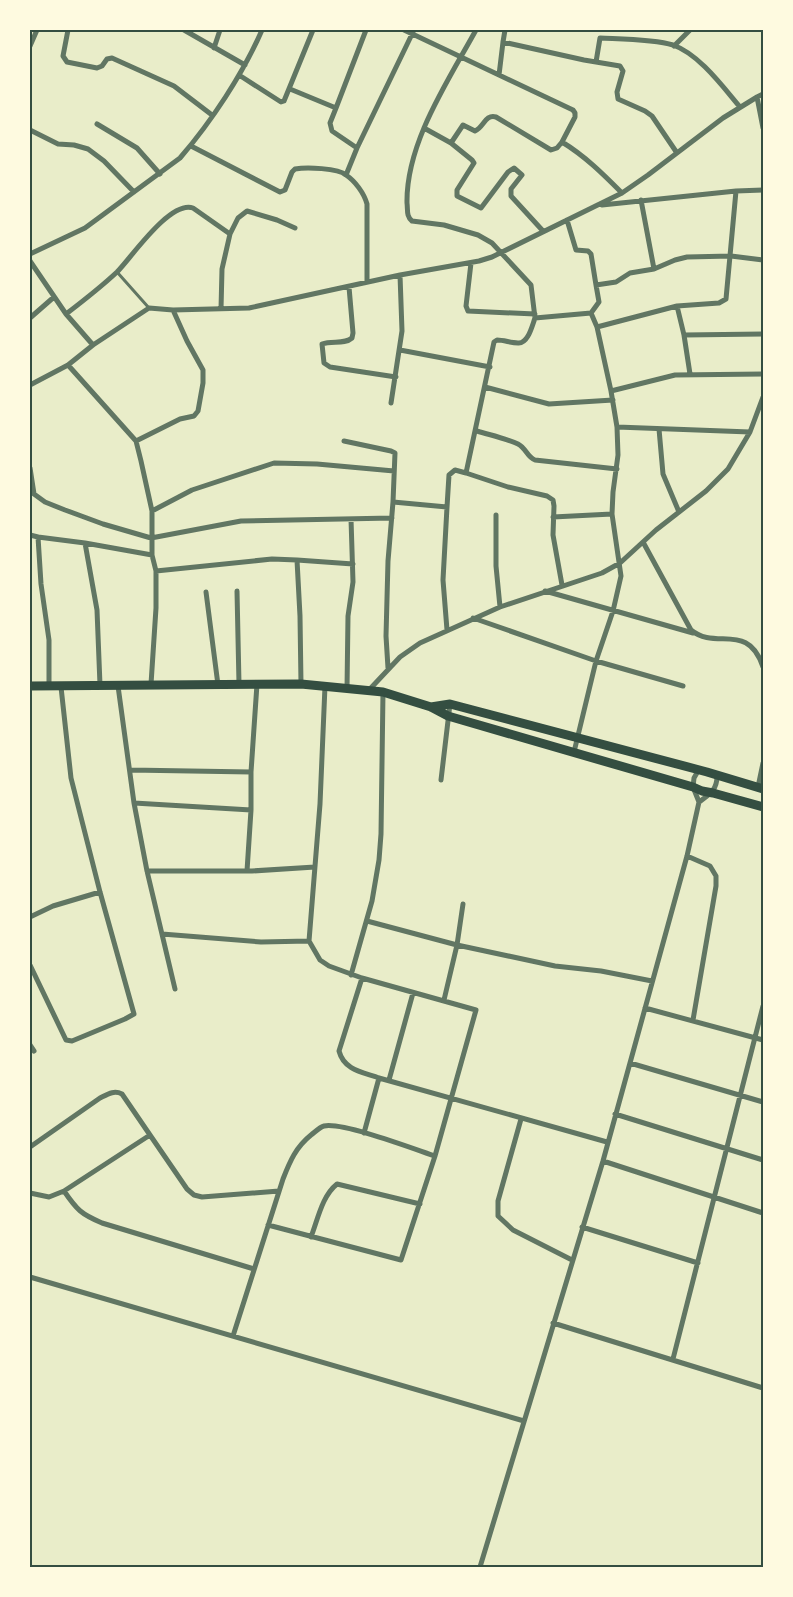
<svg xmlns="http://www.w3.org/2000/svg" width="793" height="1597" viewBox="0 0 793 1597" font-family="'Space Grotesk',sans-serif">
<rect width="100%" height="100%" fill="#e9edc9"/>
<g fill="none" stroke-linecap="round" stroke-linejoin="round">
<!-- service -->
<path stroke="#617663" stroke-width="3" d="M117,272L149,308"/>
<!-- minor -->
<path stroke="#617663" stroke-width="5" d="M68,30L63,56L67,62L97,68L102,66L107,59L112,58L174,86L212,115
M184,30L245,65
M404,30L499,75L503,42L584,60L620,66L623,71L617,92L618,99L645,111L652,116L677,153
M476,30C448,81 406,143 407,203C408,210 406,216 412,221L444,225L478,235L492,243L531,285L535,318L591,313L597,327L611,391L617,427L618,455L613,492L612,514L621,576L613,611L596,661L574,752
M503,42L505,30
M30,46L37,30
M674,46L690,30
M214,48L220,30
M596,62L600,38C621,39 654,39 673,45C699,54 723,87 740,107
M239,75L281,102L284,101L313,30
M499,75L573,110L575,113V117L562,142
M290,89L336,108L330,123L332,131L357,148L346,175
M763,94L757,97L763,128
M336,108L366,30
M97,124L137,148L160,174
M424,128L451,143L463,125L475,131C484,127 485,114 496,117L551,150L557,148L562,142C585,156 603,174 622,193
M30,130L58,144L74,145L88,149L104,161L134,192
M451,143L472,160L474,163L457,190V196L481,208L508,172L514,168L522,175L511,189V196L543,231
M191,146L280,192L285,190L292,172L295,169C306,167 338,168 346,175C355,181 364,193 367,204V282
M357,148L414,30
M641,200L654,269
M602,205L736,191L763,190
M567,220L576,250L588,251L591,254L596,285
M230,234L238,218L247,211L277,220L295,228
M30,254L85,228L180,158C211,122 243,74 262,30
M30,261L66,314L93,345
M471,263L466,306L468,311L535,314
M349,287L353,333L352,338C344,345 332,340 322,344L324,363L330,367L396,377
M677,306L719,303L726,299L736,191
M591,313L599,302L596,285L616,282L630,273L654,269L675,260L687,257L731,256L763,260
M66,314C83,301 101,287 117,272C131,258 170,200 193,208L230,234L222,269L221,309
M30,318L54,297
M597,327L677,306L684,335L690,374
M684,335L763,334
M400,350L490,367
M68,365L136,441L141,461L152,511V555L156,571V608L151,684
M30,385L68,365L93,345L149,308L173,310L249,308L400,275L479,261L492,257L622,193L648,175L723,118L757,97
M485,387L549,404L613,400
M611,391L675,375L763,374
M391,403L402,331L400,275
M617,427L750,432
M659,429L663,474L679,512
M477,431C490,435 505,438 518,444C526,448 527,457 535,460L617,469
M136,441L180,419L194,416L198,411L203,383V370L187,341L173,310
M344,441L391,451L395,453L393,502L388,561L386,636L388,668
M30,468L34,494L45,502L65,510L103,524L151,538L241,521L392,518
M466,473L508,487L547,496L553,500L554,506L553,535L562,585
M393,502L447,507L443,580L447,630
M447,507L449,475L455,470L466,473L494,342L497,340C504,340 511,343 518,343C528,344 532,326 535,318
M152,511L192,490L274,463L317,464L394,471
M496,515V566L500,607
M553,517L612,514
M30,535L38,537L41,584L49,640V686
M38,537L85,543L97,610L100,685
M643,542L691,630C716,651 748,621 763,667
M85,543L152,555
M156,571L272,559L297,560
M237,591L239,684
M545,591L693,633
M206,592L218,685
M473,618L596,661L683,686
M301,684L300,616L297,560L353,564
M118,686L134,803L147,871L175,989
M347,689L348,616L353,582L351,519
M369,690L400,657L420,643L500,607L602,573L620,563L656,530L706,491L728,469L750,432L763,397
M130,770L251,772L257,684
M441,780L450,704
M758,787L763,763
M699,802C710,794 717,790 717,776
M134,803L251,810
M687,856L710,866L716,876V886L693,1020
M147,871H252L315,867
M247,871L251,810V772
M30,917L53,906L100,892
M367,921L457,945L555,966L601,971L652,981
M162,934L261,942L309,941
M30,965L66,1040L72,1041L125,1019L134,1014L100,892L71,778L61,687
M351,975L372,901L379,860L381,834L383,692
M362,978L339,1051C344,1070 362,1072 379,1078L607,1142
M444,1000L457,945L463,904
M645,1008L763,1040
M30,1045L34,1051
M630,1063L763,1102
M389,1080L413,993
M615,1114L763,1160
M521,1119L498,1201V1216L513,1230L572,1260
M364,1133L379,1078
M150,1135L187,1189L194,1195L202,1197L279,1191
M30,1147L100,1098C108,1094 114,1090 122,1094L150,1135L64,1191C77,1210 81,1214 102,1223L254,1269
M603,1161L763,1213
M30,1193L49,1197L64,1191
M268,1225L401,1260L435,1156
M582,1227L698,1263
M311,1237C318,1219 322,1196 337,1184L420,1204
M30,1277L524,1421
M553,1323L763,1388
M233,1336L283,1179C290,1161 296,1147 311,1135C315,1132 320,1127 324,1126C343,1122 414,1149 435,1156L476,1010L362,978L329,966L320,960L309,941L320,804L325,686
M673,1359L763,1006
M480,1567L603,1161L687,856L699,802L693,787L694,778L698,771"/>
<!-- secondary -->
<path stroke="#344e41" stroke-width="9" d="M30,686L301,684L383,692L431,707L448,716L693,787L702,791L713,793L763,807
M431,707L450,704L707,772L763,789"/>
</g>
<!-- border -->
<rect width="793" height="1597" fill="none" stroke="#fefae0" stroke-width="62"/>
<rect x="31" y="31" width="731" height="1535" fill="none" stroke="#344e41" stroke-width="2"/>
</svg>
